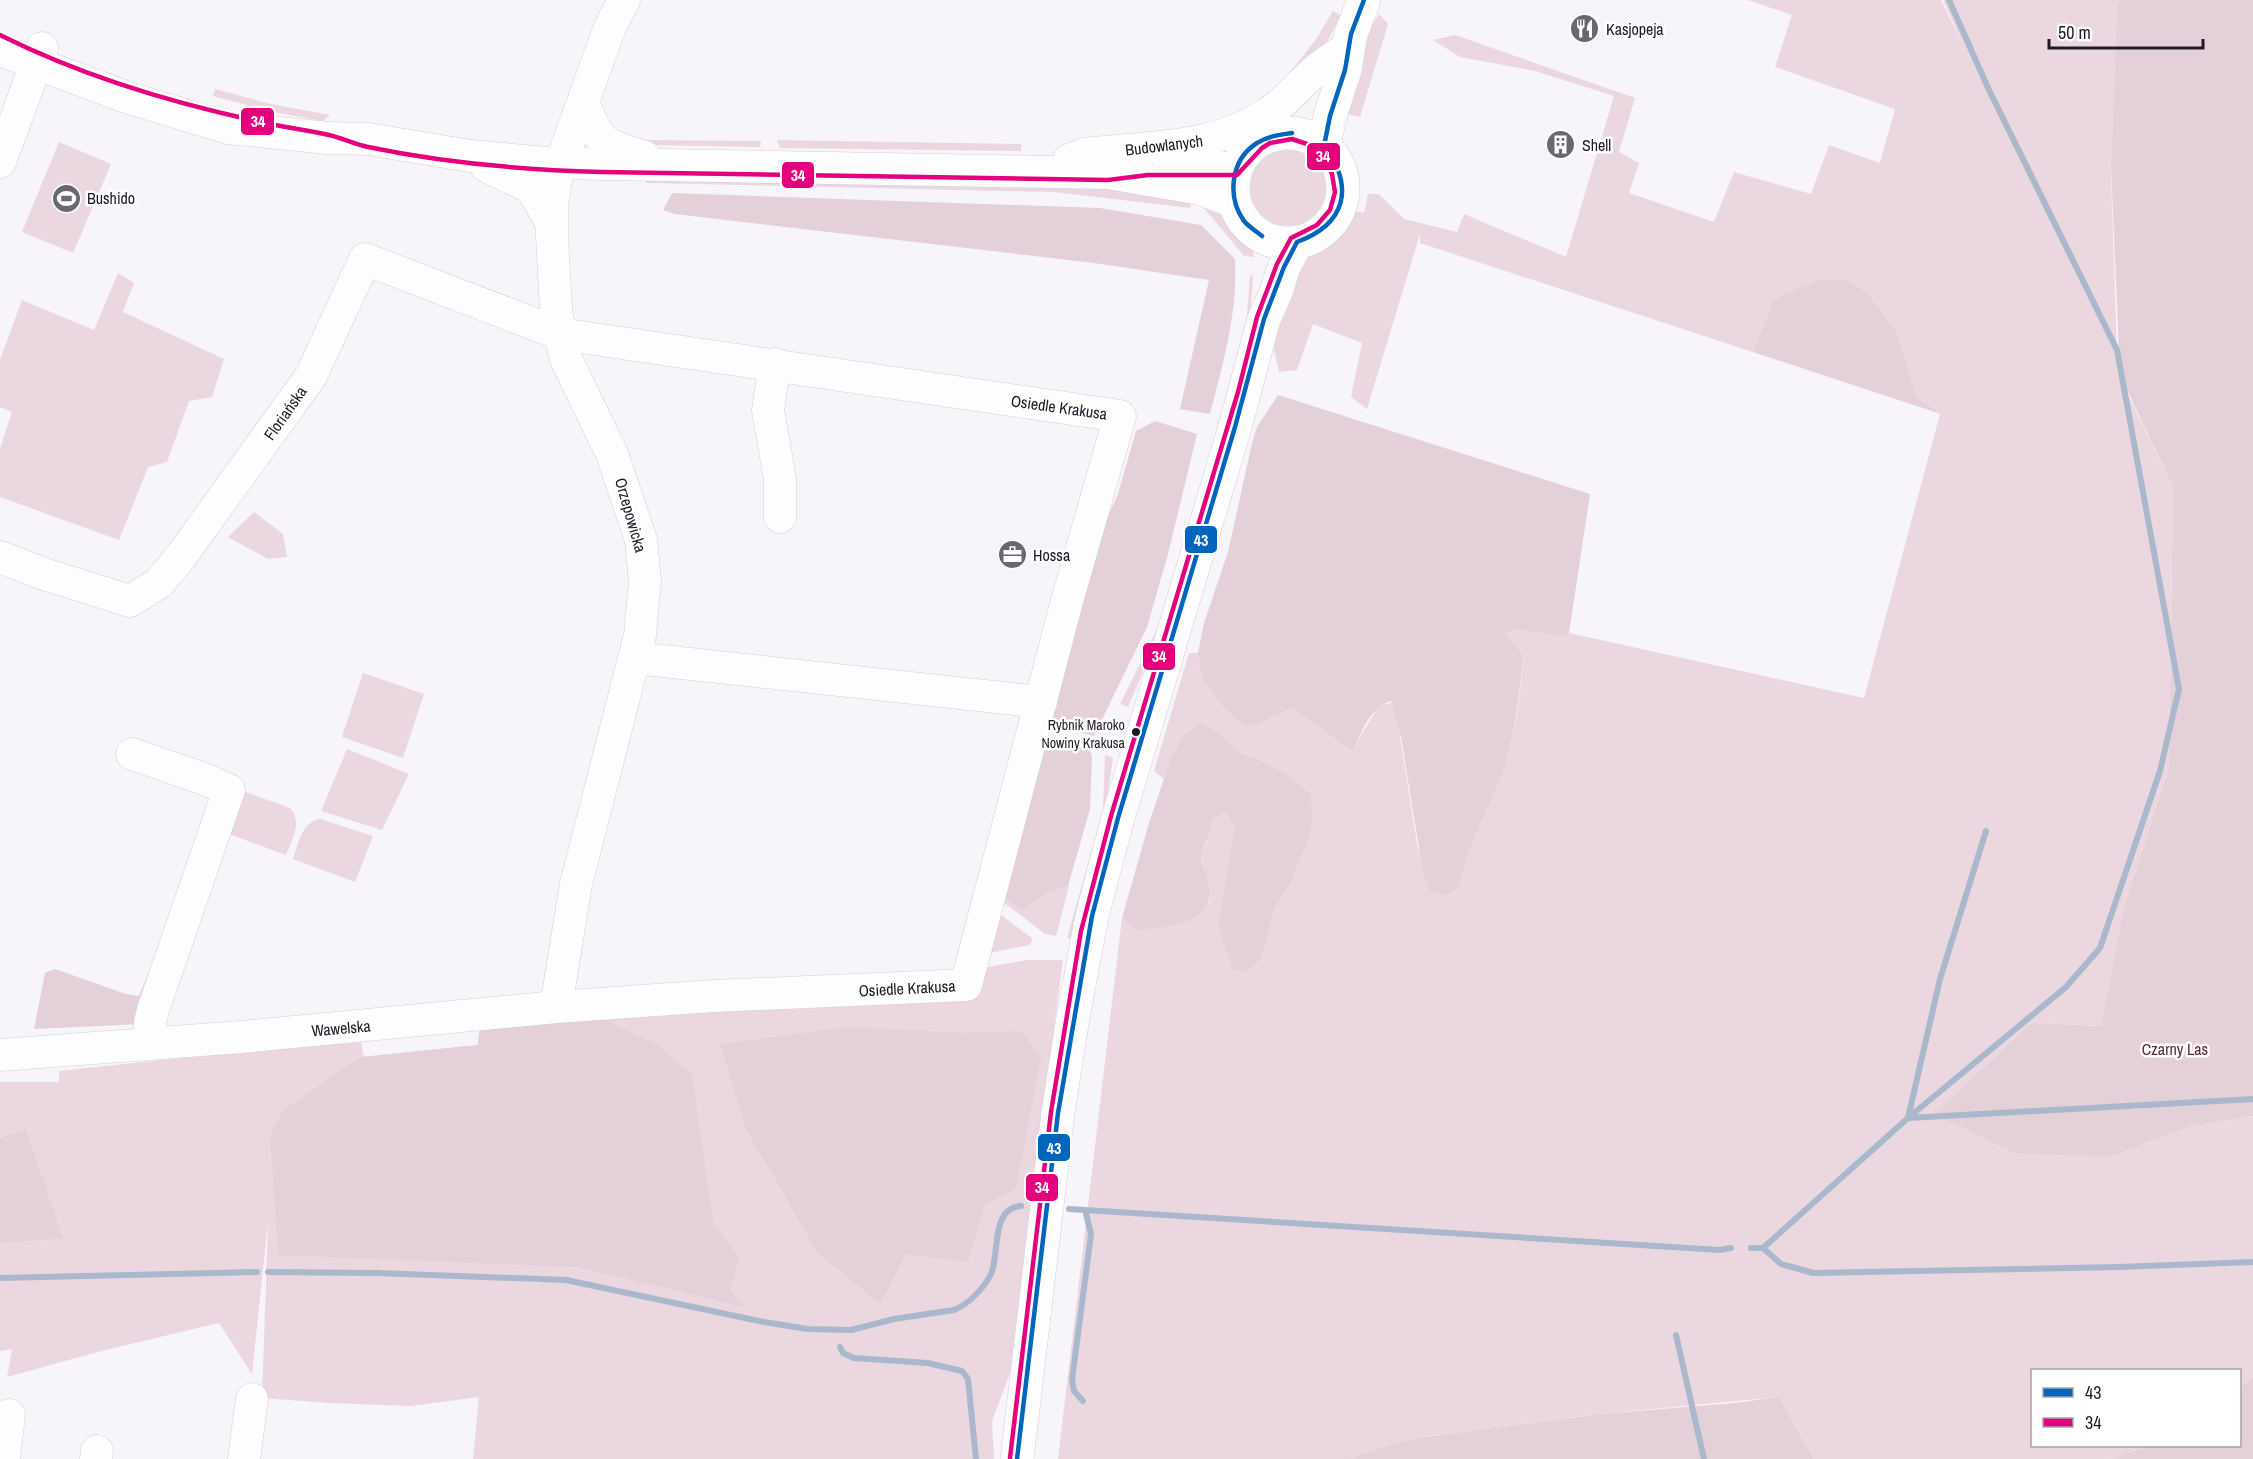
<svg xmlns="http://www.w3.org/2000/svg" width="2253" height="1459" viewBox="0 0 2253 1459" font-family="'Archivo Narrow',sans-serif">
<rect width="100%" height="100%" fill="#f7f4fa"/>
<!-- green -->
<path fill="#ebd7e0" d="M1748,0H1941L1963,46L1943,0H2121L2117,3L2111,174L2117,350L2124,386L2173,487L2169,768L2123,910L2101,1026L2032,1023L2015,1152L2110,1157L2191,1126L2253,1116V1377L2240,1387V1370H2032V1446H2148L2111,1459H1814L1779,1397L1600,1414L1410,1439L1345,1459H1058L1122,918L1137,930L1202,911L1210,901L1209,886L1204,873L1201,852L1209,837L1212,820L1226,810L1235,827L1231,857L1262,958L1274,910L1291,882L1309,839L1312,819L1264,762L1240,752L1224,737L1169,764L1165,780L1154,771L1189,653H1198L1201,675L1260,723L1292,708L1353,752L1359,738L1379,706L1400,701L1396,712L1418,849L1460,886C1465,844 1488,808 1503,769C1516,737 1521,690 1523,655L1506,634L1515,629L1565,637L1569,633L1864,698L1940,414L1917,397L1897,333L1773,301L1753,352L1420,243V234L1367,409L1351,397L1362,343L1313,324L1297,370L1279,372L1273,345L1264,365L1306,250L1333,231L1347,210L1354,204L1351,210L1364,213L1368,194H1379L1404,219L1457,232L1464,214L1566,257L1614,96L1535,71L1460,57L1433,40L1455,35L1635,98L1619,152L1639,163L1629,193L1714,222L1734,172L1811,194L1829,145L1880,163L1895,109L1775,67L1792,15Z
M1333,11L1341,16L1324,47L1284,80L1317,38Z
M1379,14L1388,24L1360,117L1338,112L1371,27Z
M215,89L271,104L330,115L322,121L269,111L213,96Z
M646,140L761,141L760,147L646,145Z
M777,140L1021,144V151L780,148Z
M59,142L111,164L73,253L22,232Z
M1250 188a38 38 0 1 1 76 0a38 38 0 1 1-76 0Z
M645,176L1044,183L1194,193L1190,208L1054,192L650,183H646Z
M1207,198C1227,213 1250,230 1254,257L1244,256L1204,208Z
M118,273L134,283L123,312L224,359L212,397L189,401L167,462L148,467L119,540L0,497V449L12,412L0,407V360L22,300L94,330Z
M1250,275L1253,276L1249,331L1150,655L1128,707L1120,704L1157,629L1214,444L1246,329Z
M254,512L283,534L287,557L268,559L228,537Z
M363,673L424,694L403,758L342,737Z
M347,749L409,774L382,830L321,811Z
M1105,755L1113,758L1105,814L1070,939L1067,938L1103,811Z
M232,787L290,808C303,823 292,839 286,855L218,830Z
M320,819L373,836L355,882L293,859C299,842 301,823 320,819Z
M1005,868L1022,909C1036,900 1052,886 1069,886L1056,936L1045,934L998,898Z
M996,911L1033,939L1030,945L984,954Z
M1028,960H1063L1024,1260L1014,1363L992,1421L994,1459H473L479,1397L410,1406L330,1403L262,1398L268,1222L252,1374L219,1323L101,1351L7,1377L12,1349L0,1351V1243L62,1239L26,1128L0,1138V1082H59V1071L265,1049L361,1042L364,1057L478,1045L480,1025L982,968Z"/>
<!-- forest -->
<path fill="#e4d0d8" d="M2121,0H2253V1116L2191,1126L2110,1157L2015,1153L1934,1114L2032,1023L2101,1026L2123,910L2169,768L2173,487L2120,375L2111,167L2117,3Z
M672,193L1100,208L1201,225L1235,259C1238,312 1223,363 1210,414L1180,409L1209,280L1094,263L675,214L663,210Z
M1817,280H1846L1866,292L1897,333L1917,397L1941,414L1753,352L1773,301Z
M1278,395L1590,494L1569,633L1565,637L1515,629L1506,634L1523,655C1520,692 1516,729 1505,765C1492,806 1466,842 1460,886L1447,895L1431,892L1423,873L1401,737L1391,701C1370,708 1361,732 1353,752L1292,708L1260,723L1245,727L1223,707L1201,675L1198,653L1204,623L1228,552L1252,443L1257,427Z
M1155,421L1197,434L1168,554L1147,627L1094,736L1048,723L1091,553L1118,494L1136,431Z
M1200,723L1224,737L1240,752L1264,762L1295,780L1311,795L1312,819L1309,839L1291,882L1274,910L1262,958L1246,972L1233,969L1218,925L1235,828L1226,811L1212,820C1211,826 1210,833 1208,838C1206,842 1203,846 1202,851C1199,862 1207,875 1209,886C1217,925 1162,928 1137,930L1122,918L1149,823L1169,764L1182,737Z
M1044,737L1090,751L1092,757L1090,809L1068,886C1051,888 1036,900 1022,910L1005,898Z
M163,937L142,1024L34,1029L45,973L55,969L126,994L139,996Z
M600,1017L656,1044L692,1075L713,1222L739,1258L730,1290L745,1307L577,1267L278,1255L270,1135L282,1111L361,1057L478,1045L480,1025Z
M848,1027L961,1033L1021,1031L1041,1057L1016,1188L985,1204L968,1262L906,1254L880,1304L818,1253L746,1129L720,1044Z
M26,1128L63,1239L0,1243V1138Z
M2253,1377V1459H2111L2148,1446H2240V1387Z
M1779,1397L1814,1459H1345L1410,1439L1600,1414L1734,1403Z"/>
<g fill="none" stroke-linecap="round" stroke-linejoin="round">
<!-- stream -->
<path stroke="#a9b8ca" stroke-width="6" d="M1986,831L1940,979L1908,1118L2253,1099
M1069,1209L1720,1250L1731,1248
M1751,1248H1763L1781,1264L1813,1273L2118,1267L2253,1262
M1763,1248L1908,1118L2066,987L2100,948L2160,771L2179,689L2117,350L1989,90L1949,0
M268,1272L377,1273L566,1280L764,1322L807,1329L851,1330L894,1319L954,1310C969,1304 984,1288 991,1274C1000,1254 990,1208 1021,1206
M0,1278L257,1272
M1676,1335L1704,1459
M840,1347L843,1353L854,1358L928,1363L962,1371L968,1379L976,1459
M1083,1401L1074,1391L1072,1380L1091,1234L1085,1210"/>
<defs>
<path id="minor" d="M0,50L126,97L228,128L329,138L368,139L470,156L547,163L1108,173L1201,189L1234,202
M583,102C600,145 601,143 645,157
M1069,160L1084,154C1148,146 1210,151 1267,114C1286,102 1299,85 1315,71C1322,65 1330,60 1338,54
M0,162L42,48
M486,166L528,186L535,194L551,222
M1169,168H1236
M775,364L768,410L780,479V517
M0,557L44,574L130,601L159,583L182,555L311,376L365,259L560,334L1120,416L1067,601L966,985L714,996L556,1007
M635,658L1041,702
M132,754L207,780L229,790L154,1007L150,1022V1044
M0,1055L241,1037L556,1007L576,884L640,635L645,581L641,540L612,454L566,359L560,334L556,310L552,236V204L557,174L610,27L624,0
M4,1459L9,1415
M96,1459L97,1451
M244,1459L252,1399"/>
<path id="major" d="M1233 188a55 55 0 1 1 110 0a55 55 0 1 1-110 0Z
M1324,146L1330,116L1345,70L1351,34L1364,0
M1017,1459L1058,1113L1072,1023L1092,916L1118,818L1235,427L1264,319L1276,292L1284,267L1297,242"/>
</defs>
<!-- minor casing -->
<use href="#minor" stroke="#d2ced8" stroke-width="33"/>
<!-- major casing -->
<use href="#major" stroke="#d2ced8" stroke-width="34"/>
<!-- minor -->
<use href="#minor" stroke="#fefdfe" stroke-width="32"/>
<!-- major -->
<use href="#major" stroke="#fefdfe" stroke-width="33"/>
<defs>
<path id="bus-1" d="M1324,146L1330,116L1345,70L1351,34L1364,0
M1262,236C1256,231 1249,227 1244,221C1227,197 1230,160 1257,143C1268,136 1279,135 1292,133
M1297,242C1346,224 1355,187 1324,146
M1017,1459L1058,1113L1092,916L1118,818L1235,427L1264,319L1284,267L1297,242"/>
<path id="bus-2" d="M0,35C84,77 175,104 266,123C287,128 308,130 329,135C342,138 354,144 368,147C445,163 523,170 602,172L1108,180L1148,175H1237L1262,148L1270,143L1292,139L1310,145L1324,157L1332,174L1335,192L1330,210L1317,225L1291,238L1277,264L1257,317L1238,392L1111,816L1081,931L1051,1112L1010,1458"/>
</defs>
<!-- bus-1 casing -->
<use href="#bus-1" stroke="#fff" stroke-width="9"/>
<!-- bus-2 casing -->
<use href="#bus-2" stroke="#fff" stroke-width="9"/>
<!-- bus-1 -->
<use href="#bus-1" stroke="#0065bd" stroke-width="4.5"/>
<!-- bus-2 -->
<use href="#bus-2" stroke="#e5007d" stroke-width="4.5"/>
</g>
<!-- icons -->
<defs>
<symbol id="restaurant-disc" viewBox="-11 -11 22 22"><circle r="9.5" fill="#6b6770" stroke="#fff"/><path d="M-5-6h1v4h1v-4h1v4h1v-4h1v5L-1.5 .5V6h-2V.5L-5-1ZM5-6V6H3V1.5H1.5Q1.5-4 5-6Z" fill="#fff"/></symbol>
<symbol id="building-disc" viewBox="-11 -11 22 22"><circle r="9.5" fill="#6b6770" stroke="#fff"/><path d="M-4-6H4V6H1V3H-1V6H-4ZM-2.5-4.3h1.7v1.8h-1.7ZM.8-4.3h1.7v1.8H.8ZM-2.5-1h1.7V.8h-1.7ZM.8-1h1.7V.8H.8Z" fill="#fff"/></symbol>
<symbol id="stadium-disc" viewBox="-11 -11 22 22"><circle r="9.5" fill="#6b6770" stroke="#fff"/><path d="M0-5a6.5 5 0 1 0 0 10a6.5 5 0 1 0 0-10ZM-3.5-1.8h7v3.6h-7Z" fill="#fff"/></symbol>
<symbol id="office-disc" viewBox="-11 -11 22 22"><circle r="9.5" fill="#6b6770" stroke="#fff"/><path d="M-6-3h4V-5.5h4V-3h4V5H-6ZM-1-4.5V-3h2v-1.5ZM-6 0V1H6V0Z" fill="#fff"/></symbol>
</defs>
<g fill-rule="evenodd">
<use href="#restaurant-disc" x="1568" y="12" width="33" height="33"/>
<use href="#building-disc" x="1544" y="128" width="33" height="33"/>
<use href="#stadium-disc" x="50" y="182" width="33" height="33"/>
<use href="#office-disc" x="996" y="538" width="33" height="33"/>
</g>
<!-- markers -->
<circle fill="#1f1b26" stroke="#fff" stroke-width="2" cx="1136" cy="732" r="5"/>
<g text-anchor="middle" stroke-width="5" stroke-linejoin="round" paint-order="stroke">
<!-- bus labels -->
<g font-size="14" fill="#1f1b26" stroke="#fff" text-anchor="end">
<text x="1125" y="730">Rybnik Maroko<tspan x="1125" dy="18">Nowiny Krakusa</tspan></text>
</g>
<!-- poi labels -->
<g font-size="16" fill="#1f1b26" stroke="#fff" text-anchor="start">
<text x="1606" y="35">Kasjopeja</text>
<text x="1582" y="151">Shell</text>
<text x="87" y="204">Bushido</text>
<text x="1033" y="561">Hossa</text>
</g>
<!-- street labels -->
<g font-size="16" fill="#1f1b26" stroke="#fff">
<text transform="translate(1164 145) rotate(-7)" y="6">Budowlanych</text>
<text transform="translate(1059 407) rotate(8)" y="6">Osiedle Krakusa</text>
<text transform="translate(285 413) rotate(-55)" y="6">Floriańska</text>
<text transform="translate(631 515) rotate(74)" y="6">Orzepowicka</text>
<text transform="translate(907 988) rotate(-3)" y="6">Osiedle Krakusa</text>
<text transform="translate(341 1028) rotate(-5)" y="6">Wawelska</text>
</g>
<!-- park labels -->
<g font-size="16" fill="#58293b" stroke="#fff">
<text x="2175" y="1055">Czarny Las</text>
</g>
</g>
<g stroke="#fff" stroke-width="2">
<rect x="240" y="107" width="35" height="29" rx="6" fill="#e5007d"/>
<rect x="1306" y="142" width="35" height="29" rx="6" fill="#e5007d"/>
<rect x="781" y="161" width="34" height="28" rx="6" fill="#e5007d"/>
<rect x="1184" y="525" width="34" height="29" rx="6" fill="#0065bd"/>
<rect x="1142" y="642" width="34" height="29" rx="6" fill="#e5007d"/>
<rect x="1037" y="1133" width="34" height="29" rx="6" fill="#0065bd"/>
<rect x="1025" y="1173" width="34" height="29" rx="6" fill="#e5007d"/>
</g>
<g font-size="16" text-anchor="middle" font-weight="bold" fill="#fff">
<text x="258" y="127">34</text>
<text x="1323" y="162">34</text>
<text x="798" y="181">34</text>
<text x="1201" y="546">43</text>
<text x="1159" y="662">34</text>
<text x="1054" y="1154">43</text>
<text x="1042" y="1193">34</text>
</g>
<!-- legend -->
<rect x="2031" y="1369" width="210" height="78" fill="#ffffff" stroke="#a5a4a8" stroke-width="1.5"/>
<rect x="2043" y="1388" width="30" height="9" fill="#0065bd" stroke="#a5a4a8" stroke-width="1.5"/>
<text x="2085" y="1399" font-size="18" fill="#1f1b26">43</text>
<rect x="2043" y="1418" width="30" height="9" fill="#e5007d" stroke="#a5a4a8" stroke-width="1.5"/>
<text x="2085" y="1429" font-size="18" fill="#1f1b26">34</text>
<!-- scale -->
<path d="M2049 39v9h154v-9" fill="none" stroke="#1f1b26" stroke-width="3"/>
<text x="2058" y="39" font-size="18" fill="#1f1b26" stroke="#ffffff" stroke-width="4.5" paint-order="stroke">50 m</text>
</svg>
